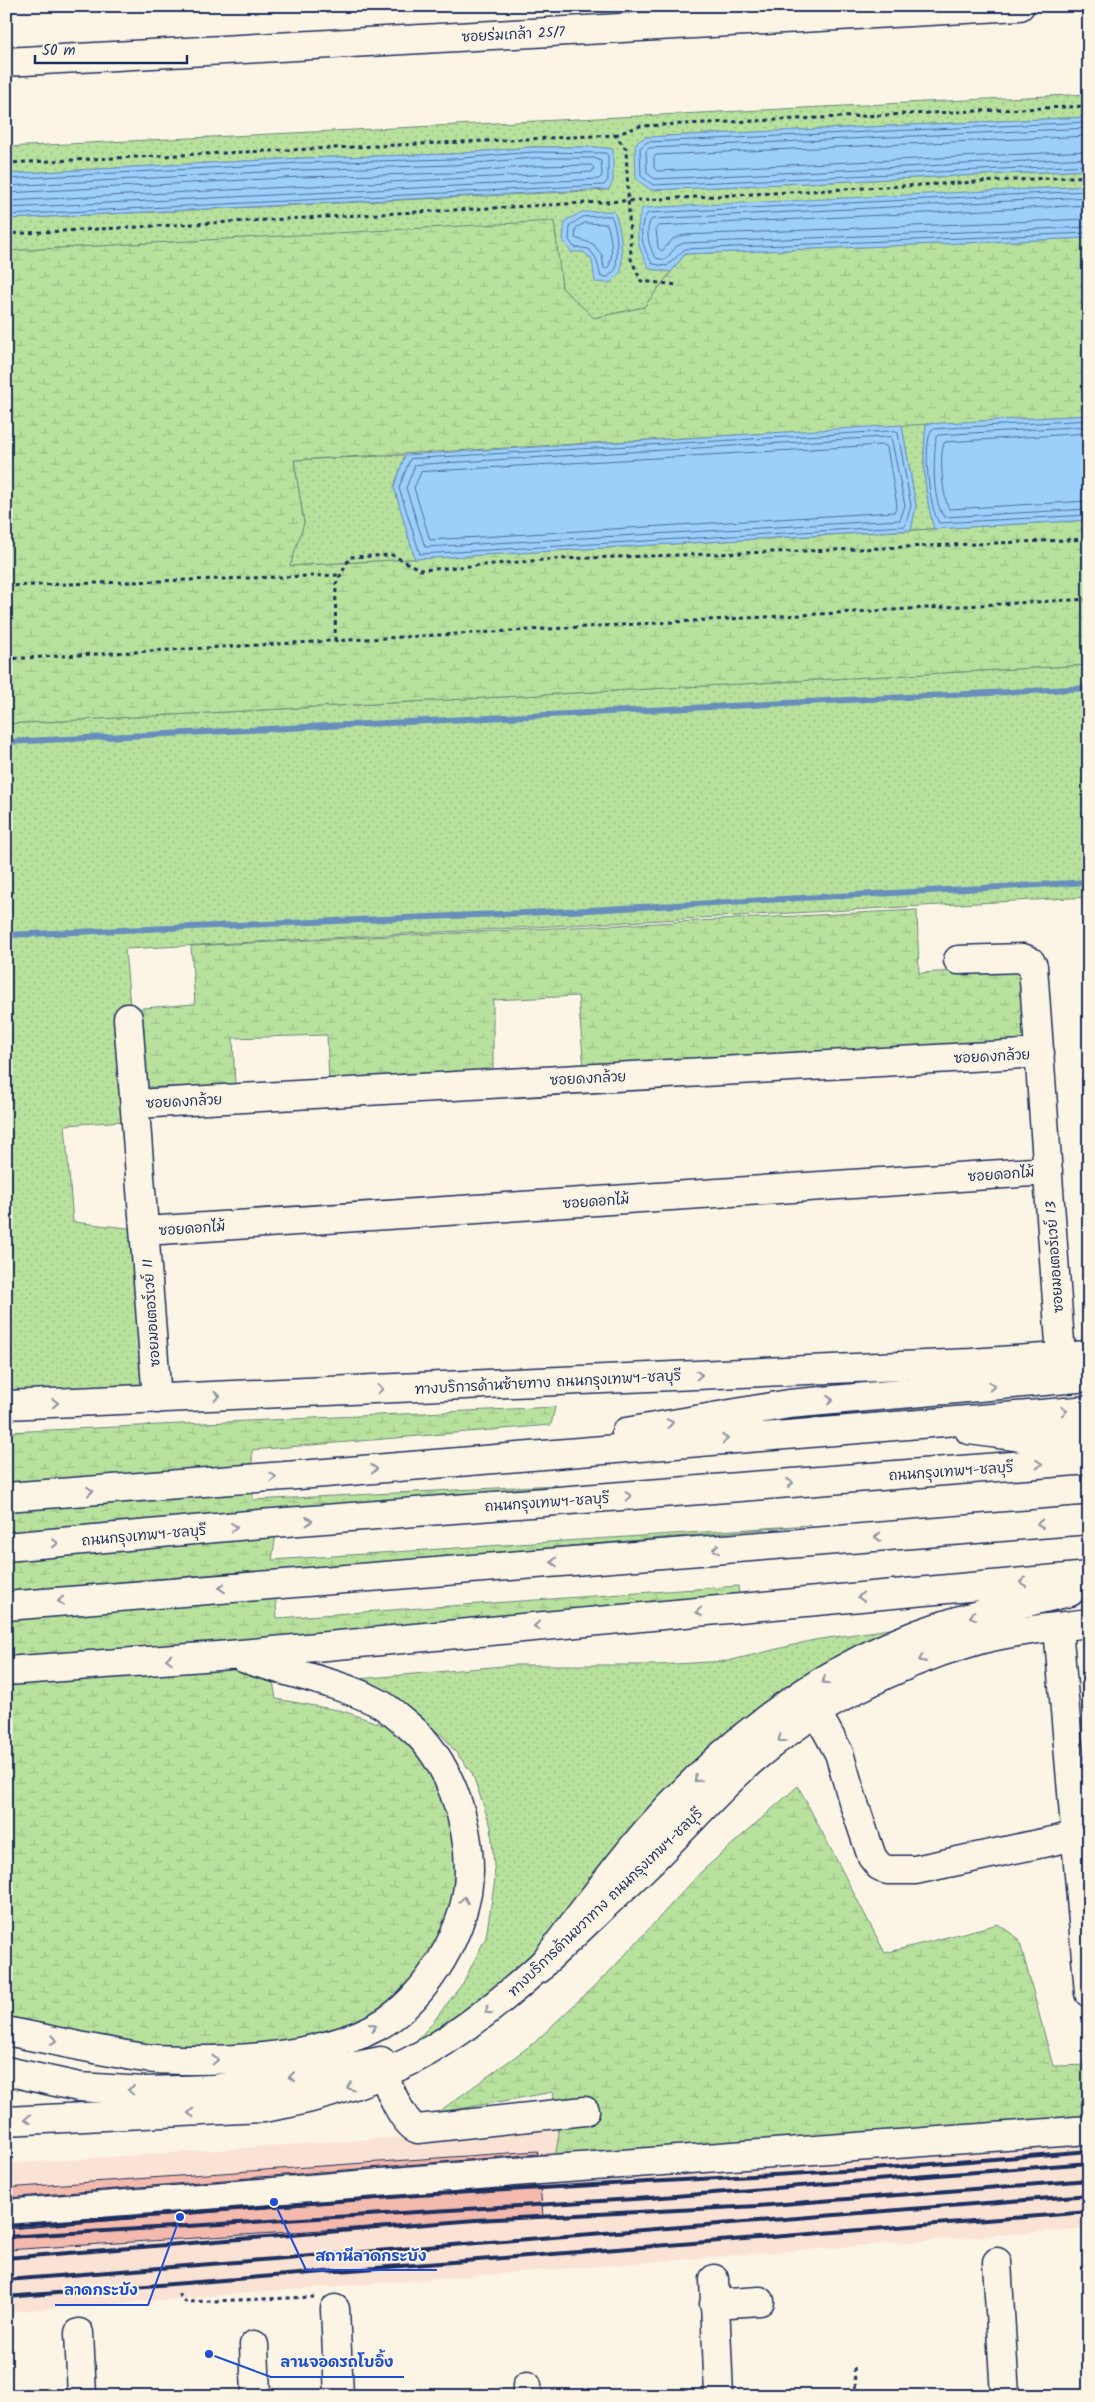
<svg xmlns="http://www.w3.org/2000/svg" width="1095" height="2402" viewBox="0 0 1095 2402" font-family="Kalam,'Playpen Sans Thai',sans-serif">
<defs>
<pattern id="green-dots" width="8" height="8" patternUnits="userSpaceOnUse" patternTransform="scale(1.25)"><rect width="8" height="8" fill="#b8e19d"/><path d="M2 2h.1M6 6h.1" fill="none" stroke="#9ec18a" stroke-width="1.8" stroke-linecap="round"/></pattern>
<pattern id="wetland-marsh" width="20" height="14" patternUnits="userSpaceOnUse" patternTransform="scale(1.25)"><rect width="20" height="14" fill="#b8e19d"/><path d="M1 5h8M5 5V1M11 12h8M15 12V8" fill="none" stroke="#9ec18a"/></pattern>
</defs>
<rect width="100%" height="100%" fill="#fcf5e5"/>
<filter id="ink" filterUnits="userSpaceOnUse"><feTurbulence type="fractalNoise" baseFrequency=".02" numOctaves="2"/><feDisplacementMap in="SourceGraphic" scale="10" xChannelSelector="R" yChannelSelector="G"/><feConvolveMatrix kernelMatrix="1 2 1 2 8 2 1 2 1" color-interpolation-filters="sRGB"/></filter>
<g filter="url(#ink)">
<!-- built -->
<path fill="#fae3d4" d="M1089,2106V2228L6,2312V2164L656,2120Z"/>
<!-- green -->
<path fill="url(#green-dots)" stroke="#6a887e" d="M1089,94V117L645,137L651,190L1089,170V186L789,202L650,269L671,272L644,307L594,318L562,288L554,222L6,251V219L609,190L612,149L595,147H532L452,154L301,158L6,174V147Z
M926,424C922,463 924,491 934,529L911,530L916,506L902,425Z
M405,455L394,487L415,559L289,566L304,523L294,460Z
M1089,665V897L125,949L140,1120L65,1125L73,1222L155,1231L151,1390L6,1396V724Z
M924,1624L598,1884L499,1992L409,2048L430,2026L463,1983L486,1937L495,1879L491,1827L472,1773L443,1736L407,1711L347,1680L514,1665H656L728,1661L814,1640Z"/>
<!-- wetland -->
<path fill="url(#wetland-marsh)" stroke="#6a887e" d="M554,221L562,288L594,318L644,307L685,254L1089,238V415L294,460L304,523L290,566L1089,520V665L6,724V251Z
M917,910L919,973L1024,968L1030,1044L584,1069L578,996L493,1000V1073L329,1084L327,1035L233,1038L235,1087H134L130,1009L195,1004L191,946Z
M555,1407L551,1425L252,1450L253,1500L557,1485L279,1514L272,1560L811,1525L274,1572L277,1618L738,1586L740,1599L266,1638L276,1699L343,1711L392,1728L418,1750L447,1802L461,1882L445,1938L390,2010L322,2039L177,2053L6,2022V1432Z
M798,1786L885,1953L998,1924L1019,1939L1053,2066L1089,2065V2139L552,2176L559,2134L553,2092L437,2113L534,2043L612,1969L701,1872Z"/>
<!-- water -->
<path fill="#9ccffa" stroke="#688fbc" d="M1089,117V170L651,190L636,179L635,144L645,137Z
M532,147H595L613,149V181L609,189L6,219V174L301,158L452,154Z
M1089,186V238L685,254L671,272L650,269C636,247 635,232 642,208Z
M614,211C622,231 623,251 621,272L610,283L595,282L592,260L584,252H571L563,240L565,221L582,212Z
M1089,415V520L934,529C924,491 922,463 926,424Z
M902,425L916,506L911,530L415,559L394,487L405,455Z"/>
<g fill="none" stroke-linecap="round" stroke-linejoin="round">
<!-- shore -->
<path stroke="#4f6f9c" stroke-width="1" d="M1089,122L647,142L640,148L641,176L653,185L1089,165
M1089,128L649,148L646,151L647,173L655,179L1089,158
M1089,136L656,155L654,158V168L657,171L1089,151
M6,179L301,163L452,159L533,152L606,153L608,156V180L604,185L6,215
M6,186L301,170L452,165L533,158H594L601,161L602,176L599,179L6,208
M1089,191L648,213C636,226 643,251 653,264L667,266L685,249L1089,233
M6,193L301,177L453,173L533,166L591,165L594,168L592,172L6,201
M1089,197L652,219C644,228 649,249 656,258L665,260L677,246L684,243L1089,227
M1089,205L658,226L656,229L658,248L662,251L673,239L684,235L1089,219
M611,216C619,232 617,252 616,269L608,277H601L596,258L589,249L574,247L569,240L570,225L583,217Z
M585,223L607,224C611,235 615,260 607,269L604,268L602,255L593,244L575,238L576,228Z
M1089,420L932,429C922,444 929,508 939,523L1089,515
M1089,426L938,435L936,437C934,460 931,496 944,517L1089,509
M896,431L898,433L911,506L905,526L420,554L399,488L410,459Z
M1089,433L945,442C938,451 943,499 949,509L1089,501
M891,437L905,506L900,520L425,547L406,488L415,465Z
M884,445L887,447L897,505L894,512L430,540L414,488L421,472Z"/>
<!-- stream -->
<path stroke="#688fbc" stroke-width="6" d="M6,742L1089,688
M6,935L570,911L1089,882"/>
</g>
<!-- building -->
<path fill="#f4baad" stroke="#1b2f5e" d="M537,2151L538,2154L6,2198V2188Z
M540,2186L543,2216L6,2250V2229Z"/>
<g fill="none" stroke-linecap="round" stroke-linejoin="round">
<defs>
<path id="minor" d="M6,62L1020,6
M958,960L1023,958L1030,961L1033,966L1061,1357
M128,1018L157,1399
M136,1104L1040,1053
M145,1231L1048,1171
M1058,1627L1089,1993
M817,1713L839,1753L853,1801L872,1857L879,1866L887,1870H915L1076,1836
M384,2073C388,2087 404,2126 418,2129L585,2111
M6,2214L539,2170L1089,2130
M997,2262L1005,2396
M714,2279L719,2396
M714,2304L760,2301
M335,2309L339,2396
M79,2333L82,2396
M254,2345L256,2396
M527,2386V2396"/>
<path id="major" d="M6,1405L971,1363L1089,1355
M6,2071L79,2087L144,2091L213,2089L322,2073L381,2061
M6,2121L264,2108C322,2098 376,2081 427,2052C487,2017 537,1970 587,1922C613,1897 640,1873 665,1847C694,1818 721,1787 752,1760C814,1707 894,1664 972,1642C1010,1631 1050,1628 1089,1623"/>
<path id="highway" d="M969,1430L1036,1439L1089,1437
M626,1432L789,1404L1089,1377
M6,1497L325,1473L1089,1410
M6,1547L260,1524L1089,1460
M6,1606L1089,1520
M6,1671L218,1656L1089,1576
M539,1969C574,1924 608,1876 646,1832C719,1748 812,1674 918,1634C967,1616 1019,1604 1070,1592
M6,2031C52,2040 99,2051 145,2058C157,2060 170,2059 182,2060C244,2061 322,2056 378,2026C427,1999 469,1927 469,1870C469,1822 448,1758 410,1727C400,1719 389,1708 377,1702C335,1681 287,1673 243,1658"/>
</defs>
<!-- minor casing -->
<use href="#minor" stroke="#1b2f5e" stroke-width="31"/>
<!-- major casing -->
<use href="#major" stroke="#1b2f5e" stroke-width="31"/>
<!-- highway casing -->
<use href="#highway" stroke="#1b2f5e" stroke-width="31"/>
<!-- path -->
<path stroke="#1b2f5e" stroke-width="3" stroke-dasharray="4 4" stroke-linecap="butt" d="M615,135L640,126L1089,106
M6,163L615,135L626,149L631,259L641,281L678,285
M6,234L1089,176
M6,586L341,575
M335,641L336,584L350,557L392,555L421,570L556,559L835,550L1089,539
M6,659L1089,599
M6,1368L8,1382
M178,2294L186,2302L314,2297
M854,2368L856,2396"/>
<!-- minor -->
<use href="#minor" stroke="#fcf5e5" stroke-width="28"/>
<!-- major -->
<use href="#major" stroke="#fcf5e5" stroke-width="28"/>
<!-- highway -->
<use href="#highway" stroke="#fcf5e5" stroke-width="28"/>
<!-- rail -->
<path stroke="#1b2f5e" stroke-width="4" d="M6,2226L418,2195L860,2170L1089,2151
M6,2237L650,2198L1089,2163
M6,2258L476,2220L758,2206L1089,2180
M6,2280L1089,2195
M6,2297L1089,2212"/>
</g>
<!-- one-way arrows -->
<defs><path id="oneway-chevron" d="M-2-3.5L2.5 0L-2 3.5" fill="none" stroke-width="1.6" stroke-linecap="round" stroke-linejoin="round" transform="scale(1.25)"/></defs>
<g stroke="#8c92a2">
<use href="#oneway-chevron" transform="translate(699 1375) rotate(-3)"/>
<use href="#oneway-chevron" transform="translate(992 1386) rotate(-5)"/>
<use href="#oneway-chevron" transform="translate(380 1389) rotate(-2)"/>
<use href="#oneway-chevron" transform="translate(217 1396) rotate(-2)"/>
<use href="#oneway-chevron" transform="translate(830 1400) rotate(-5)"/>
<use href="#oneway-chevron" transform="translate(55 1403) rotate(-2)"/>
<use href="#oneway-chevron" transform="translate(1064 1411) rotate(-4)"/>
<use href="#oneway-chevron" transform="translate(670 1423) rotate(-11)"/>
<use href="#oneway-chevron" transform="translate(725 1439) rotate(-5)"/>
<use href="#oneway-chevron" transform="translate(1039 1464) rotate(-4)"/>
<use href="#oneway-chevron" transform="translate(374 1469) rotate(-5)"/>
<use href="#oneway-chevron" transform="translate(273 1477) rotate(-4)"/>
<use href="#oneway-chevron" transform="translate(790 1483) rotate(-4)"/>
<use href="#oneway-chevron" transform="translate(90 1491) rotate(-5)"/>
<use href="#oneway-chevron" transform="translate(628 1496) rotate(-4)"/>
<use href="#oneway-chevron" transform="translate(309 1521) rotate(-4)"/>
<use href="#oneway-chevron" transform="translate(1040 1524) rotate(176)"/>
<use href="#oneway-chevron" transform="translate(234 1527) rotate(-5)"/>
<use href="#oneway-chevron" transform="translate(878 1537) rotate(176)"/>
<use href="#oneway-chevron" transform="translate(55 1543) rotate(-5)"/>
<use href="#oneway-chevron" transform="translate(716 1549) rotate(176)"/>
<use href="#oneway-chevron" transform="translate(554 1562) rotate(176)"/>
<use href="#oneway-chevron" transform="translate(1023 1582) rotate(175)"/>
<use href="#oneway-chevron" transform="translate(222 1588) rotate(175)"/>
<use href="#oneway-chevron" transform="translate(861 1597) rotate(175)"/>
<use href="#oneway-chevron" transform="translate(61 1601) rotate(175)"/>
<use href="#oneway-chevron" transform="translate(699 1612) rotate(175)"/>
<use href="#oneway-chevron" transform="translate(973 1616) rotate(165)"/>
<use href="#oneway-chevron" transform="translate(537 1626) rotate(175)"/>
<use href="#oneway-chevron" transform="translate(169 1659) rotate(176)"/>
<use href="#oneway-chevron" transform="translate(922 1659) rotate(157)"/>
<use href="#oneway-chevron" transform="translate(825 1681) rotate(150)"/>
<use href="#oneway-chevron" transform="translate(781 1739) rotate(144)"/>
<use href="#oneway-chevron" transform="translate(697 1779) rotate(136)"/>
<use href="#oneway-chevron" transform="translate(464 1900) rotate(-79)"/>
<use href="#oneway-chevron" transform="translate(488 2011) rotate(145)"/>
<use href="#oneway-chevron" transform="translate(373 2027) rotate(-25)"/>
<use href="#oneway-chevron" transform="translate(54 2040) rotate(11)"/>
<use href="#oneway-chevron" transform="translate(215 2060) rotate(-1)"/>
<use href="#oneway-chevron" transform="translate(292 2077) rotate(172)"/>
<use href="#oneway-chevron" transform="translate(350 2087) rotate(159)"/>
<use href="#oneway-chevron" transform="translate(131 2090) rotate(-176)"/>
<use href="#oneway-chevron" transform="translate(191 2113) rotate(178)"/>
<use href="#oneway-chevron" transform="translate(28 2119) rotate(177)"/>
</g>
</g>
<g text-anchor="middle" stroke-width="4" stroke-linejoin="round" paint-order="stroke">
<!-- street labels -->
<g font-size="14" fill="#1b2f5e" stroke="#fcf5e5">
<text transform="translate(513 34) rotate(-3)" y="5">ซอยร่มเกล้า 25/7</text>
<text transform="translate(992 1056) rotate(-3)" y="5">ซอยดงกล้วย</text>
<text transform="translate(588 1078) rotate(-3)" y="5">ซอยดงกล้วย</text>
<text transform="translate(184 1101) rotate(-3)" y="5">ซอยดงกล้วย</text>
<text transform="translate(1001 1174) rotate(-4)" y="5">ซอยดอกไม้</text>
<text transform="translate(596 1201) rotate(-4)" y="5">ซอยดอกไม้</text>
<text transform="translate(192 1228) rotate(-4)" y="5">ซอยดอกไม้</text>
<text transform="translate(1054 1257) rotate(-94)" y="5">ซอยมอเตอร์เวย์ 13</text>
<text transform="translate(151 1313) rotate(-94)" y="5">ซอยมอเตอร์เวย์ 11</text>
<text transform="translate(548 1382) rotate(-3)" y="5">ทางบริการด้านซ้ายทาง ถนนกรุงเทพฯ-ชลบุรี</text>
<text transform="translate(951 1471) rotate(-4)" y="5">ถนนกรุงเทพฯ-ชลบุรี</text>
<text transform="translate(547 1502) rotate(-4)" y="5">ถนนกรุงเทพฯ-ชลบุรี</text>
<text transform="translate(144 1535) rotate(-5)" y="5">ถนนกรุงเทพฯ-ชลบุรี</text>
<text transform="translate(605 1902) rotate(-44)" y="5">ทางบริการด้านขวาทาง ถนนกรุงเทพฯ-ชลบุรี</text>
</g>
</g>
<!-- callouts -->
<path fill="none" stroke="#1d4ed8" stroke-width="2" d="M274 2202L306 2270H437M180 2217L148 2305H55M209 2354L271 2377H404"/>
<g fill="#1d4ed8" stroke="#fcf5e5" stroke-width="2">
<circle cx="274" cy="2202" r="5"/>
<circle cx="180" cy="2217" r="5"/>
<circle cx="209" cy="2354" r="5"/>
</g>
<g font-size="15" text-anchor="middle" font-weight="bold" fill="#1d4ed8" stroke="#fcf5e5" stroke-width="4" stroke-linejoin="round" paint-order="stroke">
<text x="371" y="2261">สถานีลาดกระบัง</text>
<text x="101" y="2295">ลาดกระบัง</text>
<text x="337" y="2367">ลานจอดรถโบอิ้ง</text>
</g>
<!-- margin -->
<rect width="1095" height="2402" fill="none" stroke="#fcf5e5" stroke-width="25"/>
<rect x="12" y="12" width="1070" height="2377" fill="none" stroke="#1b2f5e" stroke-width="2" filter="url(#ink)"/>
<!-- scale -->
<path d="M35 55v8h152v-8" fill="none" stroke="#1b2f5e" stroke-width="2.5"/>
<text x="42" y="55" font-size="15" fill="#1b2f5e" stroke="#fcf5e5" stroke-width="4" paint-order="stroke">50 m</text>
</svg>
